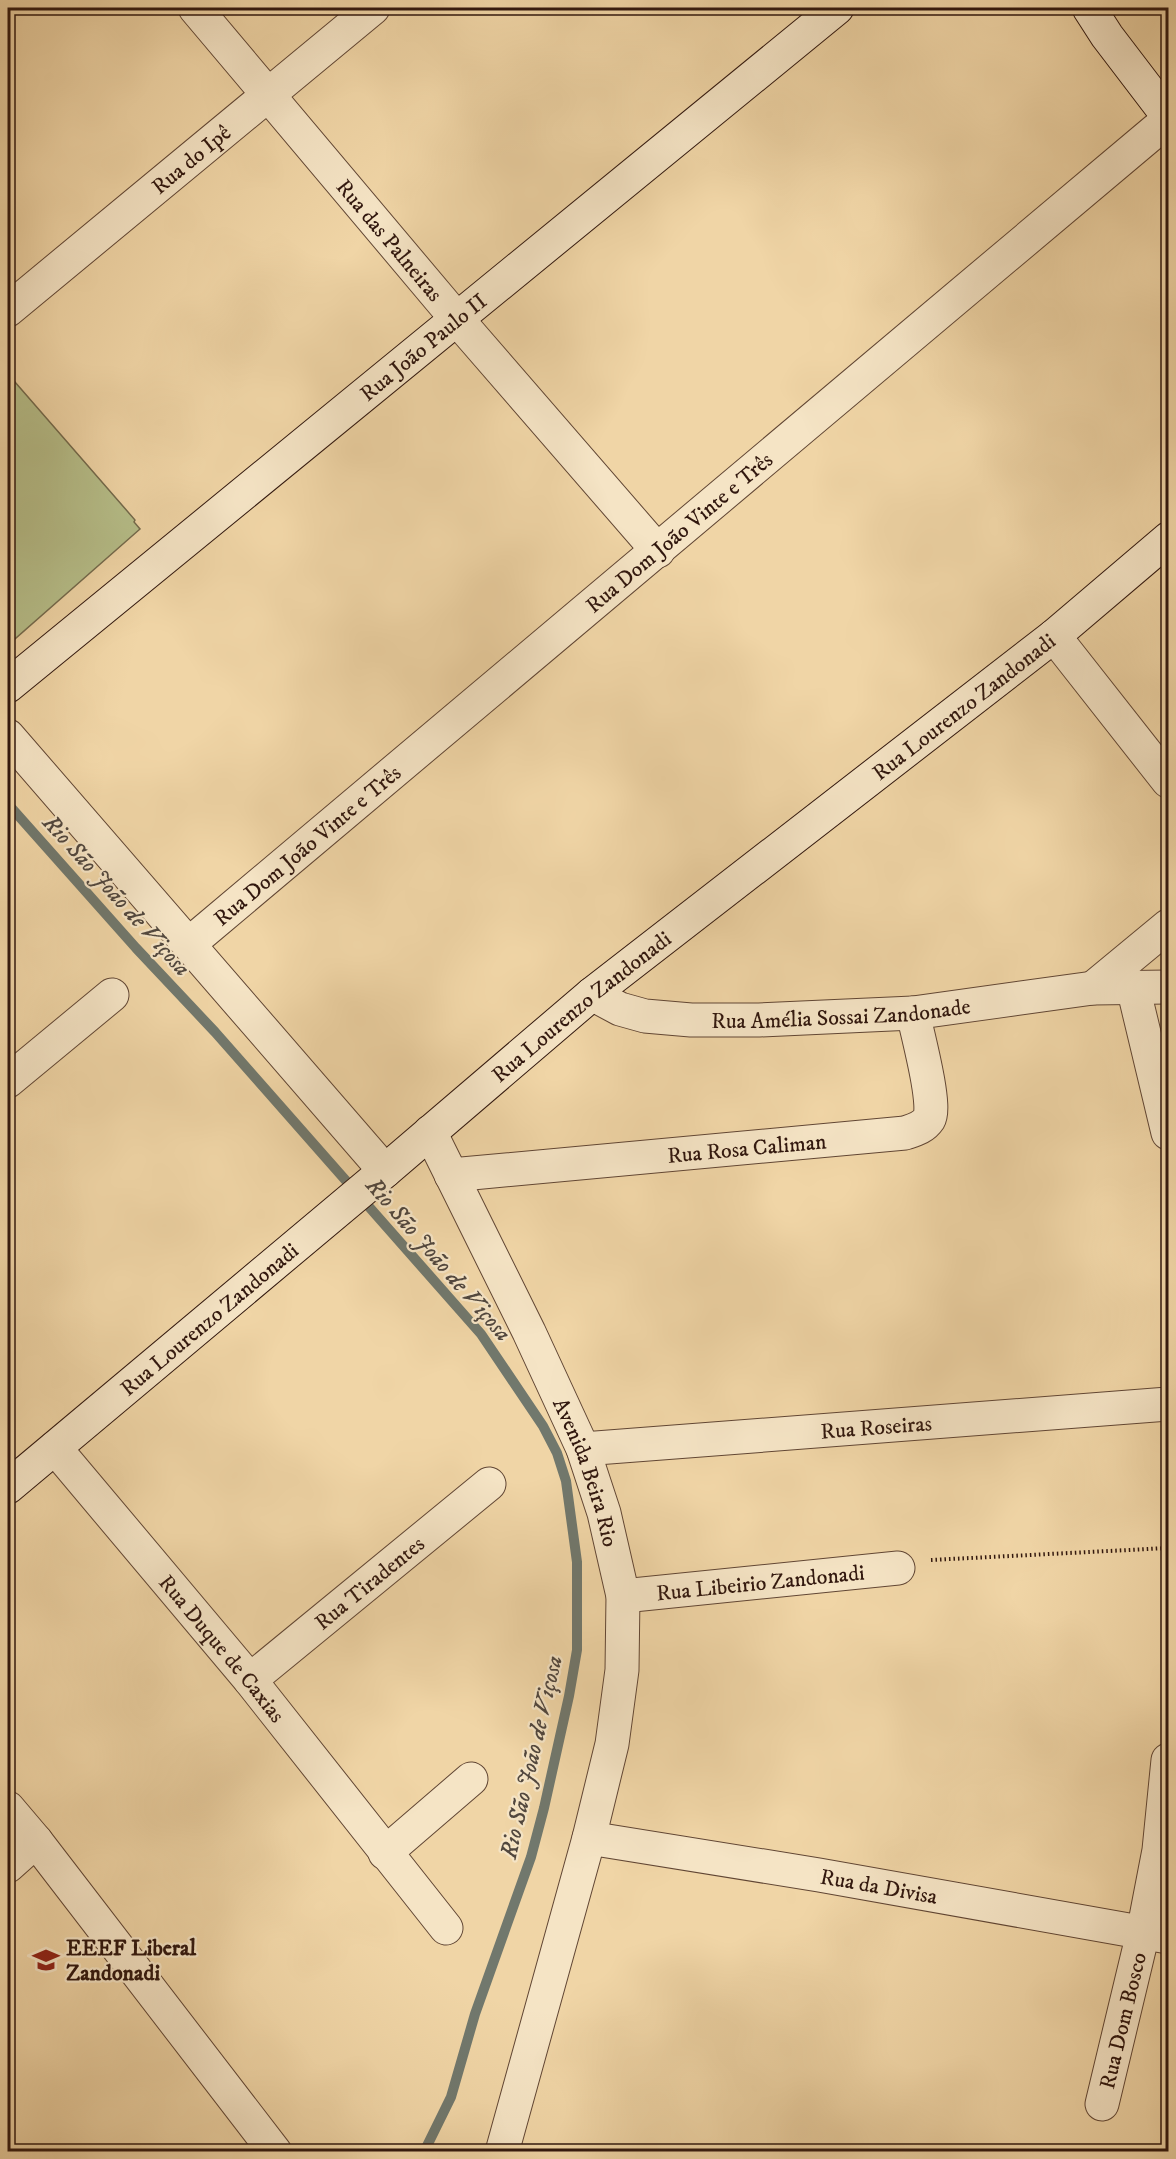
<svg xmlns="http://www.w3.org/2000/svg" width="1176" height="2159" viewBox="0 0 1176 2159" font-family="'IM FELL DW Pica',serif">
<rect width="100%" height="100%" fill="#f0d5a6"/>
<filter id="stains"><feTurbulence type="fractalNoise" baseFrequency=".00333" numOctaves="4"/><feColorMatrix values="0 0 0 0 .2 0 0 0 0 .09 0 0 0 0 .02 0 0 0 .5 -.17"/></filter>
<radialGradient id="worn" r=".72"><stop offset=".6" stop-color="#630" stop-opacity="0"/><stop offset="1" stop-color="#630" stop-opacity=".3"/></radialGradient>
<!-- green -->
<path fill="#b6be89" stroke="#746a4c" stroke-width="1.5" d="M8,374L135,520L134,522L140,529L8,645Z"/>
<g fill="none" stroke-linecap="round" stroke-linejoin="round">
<!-- stream -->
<path stroke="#71786d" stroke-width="10" d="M8,804L136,948L215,1032L481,1334L543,1426L557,1453L566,1481L577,1562V1650L569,1696L544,1808L531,1857L475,2014L451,2097L424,2152"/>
<defs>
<g id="street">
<path id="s1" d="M195,8L456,318L658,551"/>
<path id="s2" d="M8,310L373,8"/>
<path d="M1054,636L1168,781"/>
<path d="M8,736L385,1171"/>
<path id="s3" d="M189,944L1168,120"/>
<path d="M1133,987L1168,1133"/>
<path d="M1093,988L1168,926"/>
<path id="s4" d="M592,994L620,1009L645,1016L691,1020H759L913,1013L1093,988L1168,987"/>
<path d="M8,1081L112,995"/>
<path id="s5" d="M430,1132L529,1332L583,1449L604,1513L623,1596L622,1670L612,1744L589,1838L502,2152"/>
<path id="s6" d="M451,1175L905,1133C914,1130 923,1128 929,1119C937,1106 917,1032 913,1013"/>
<path id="s7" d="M55,1448L250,1680L446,1928"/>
<path id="s8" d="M583,1449L1168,1404"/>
<path id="s9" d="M623,1596L898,1568"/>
<path id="s10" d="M250,1680L489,1484"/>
<path d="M8,1808L36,1841L275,2152"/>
<path id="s11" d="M589,1838L819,1875L1168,1937"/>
<path d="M385,1853L471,1779"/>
<path d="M8,1866L36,1841"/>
<path id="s12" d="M1102,2104L1143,1933L1159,1850L1168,1760"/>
</g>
<g id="secondary">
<path d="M1089,8L1107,36L1168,116"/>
<path id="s13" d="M8,686L837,8"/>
<path id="s14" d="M8,1487L385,1171L592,994L1054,636L1168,539"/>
</g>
</defs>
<!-- street casing -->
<use href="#street" stroke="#614634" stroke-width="35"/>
<!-- secondary casing -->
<use href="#secondary" stroke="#31170e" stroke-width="35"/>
<!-- path -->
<path stroke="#31170e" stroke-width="4" stroke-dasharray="1.5 3" stroke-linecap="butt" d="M931,1560L1168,1548"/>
<!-- street -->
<use href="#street" stroke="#f5e4c5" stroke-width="33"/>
<!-- secondary -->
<use href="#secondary" stroke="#f5e4c5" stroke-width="33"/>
</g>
<!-- icons -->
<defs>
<symbol id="school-bare" viewBox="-9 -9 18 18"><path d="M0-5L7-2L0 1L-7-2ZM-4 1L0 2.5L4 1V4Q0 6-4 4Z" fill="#8f2418" stroke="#f5e4c5" stroke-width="2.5" paint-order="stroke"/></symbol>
</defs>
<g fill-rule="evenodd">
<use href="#school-bare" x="27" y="1941" width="38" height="38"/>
</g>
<g text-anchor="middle" stroke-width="4.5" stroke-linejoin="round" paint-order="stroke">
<!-- street labels -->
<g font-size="22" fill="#31170e" stroke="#f5e4c5">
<text dy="8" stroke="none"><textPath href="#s2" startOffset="237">Rua do Ipê</textPath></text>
<text dy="8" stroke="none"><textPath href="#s1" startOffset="303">Rua das Palneiras</textPath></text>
<text dy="8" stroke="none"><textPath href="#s13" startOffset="536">Rua João Paulo II</textPath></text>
<text dy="8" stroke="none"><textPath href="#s3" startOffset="640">Rua Dom João Vinte e Três</textPath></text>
<text dy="8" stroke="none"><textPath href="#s14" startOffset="1234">Rua Lourenzo Zandonadi</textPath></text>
<text dy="8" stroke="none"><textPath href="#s3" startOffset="154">Rua Dom João Vinte e Três</textPath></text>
<text dy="8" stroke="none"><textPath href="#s14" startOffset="748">Rua Lourenzo Zandonadi</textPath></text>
<text dy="8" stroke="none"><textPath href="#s4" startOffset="254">Rua Amélia Sossai Zandonade</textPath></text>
<text dy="8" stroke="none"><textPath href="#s6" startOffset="297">Rua Rosa Caliman</textPath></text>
<text dy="8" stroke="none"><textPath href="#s14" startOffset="262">Rua Lourenzo Zandonadi</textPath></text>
<text dy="8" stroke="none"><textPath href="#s8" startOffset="294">Rua Roseiras</textPath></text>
<text dy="8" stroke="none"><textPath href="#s5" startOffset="375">Avenida Beira Rio</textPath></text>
<text dy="8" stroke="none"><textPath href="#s10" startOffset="154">Rua Tiradentes</textPath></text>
<text dy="8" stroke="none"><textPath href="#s9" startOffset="138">Rua Libeirio Zandonadi</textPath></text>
<text dy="8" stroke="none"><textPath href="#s7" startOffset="261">Rua Duque de Caxias</textPath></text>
<text dy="8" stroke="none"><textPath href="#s11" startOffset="294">Rua da Divisa</textPath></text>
<text dy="8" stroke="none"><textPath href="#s12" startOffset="86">Rua Dom Bosco</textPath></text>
</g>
<!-- poi labels -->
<g font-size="22" font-weight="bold" fill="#31170e" stroke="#f5e4c5" text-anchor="start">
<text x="66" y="1955">EEEF Liberal<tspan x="66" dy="25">Zandonadi</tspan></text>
</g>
<!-- water labels -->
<g font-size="24" font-style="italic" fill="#51473e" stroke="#f5e4c5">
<text transform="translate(117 895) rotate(48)" y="8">Rio São João de Viçosa</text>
<text transform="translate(439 1259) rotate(49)" y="8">Rio São João de Viçosa</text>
<text transform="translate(531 1757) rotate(-77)" y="8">Rio São João de Viçosa</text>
</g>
</g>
<!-- margin -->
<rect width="1176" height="2159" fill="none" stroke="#f0d5a6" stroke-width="30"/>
<rect x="9" y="9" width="1158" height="2141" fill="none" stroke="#31170e" stroke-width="3"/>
<rect x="15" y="15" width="1146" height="2129" fill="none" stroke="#31170e" stroke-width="1.5"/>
<rect width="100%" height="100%" filter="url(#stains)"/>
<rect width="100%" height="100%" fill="url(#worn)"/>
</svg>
